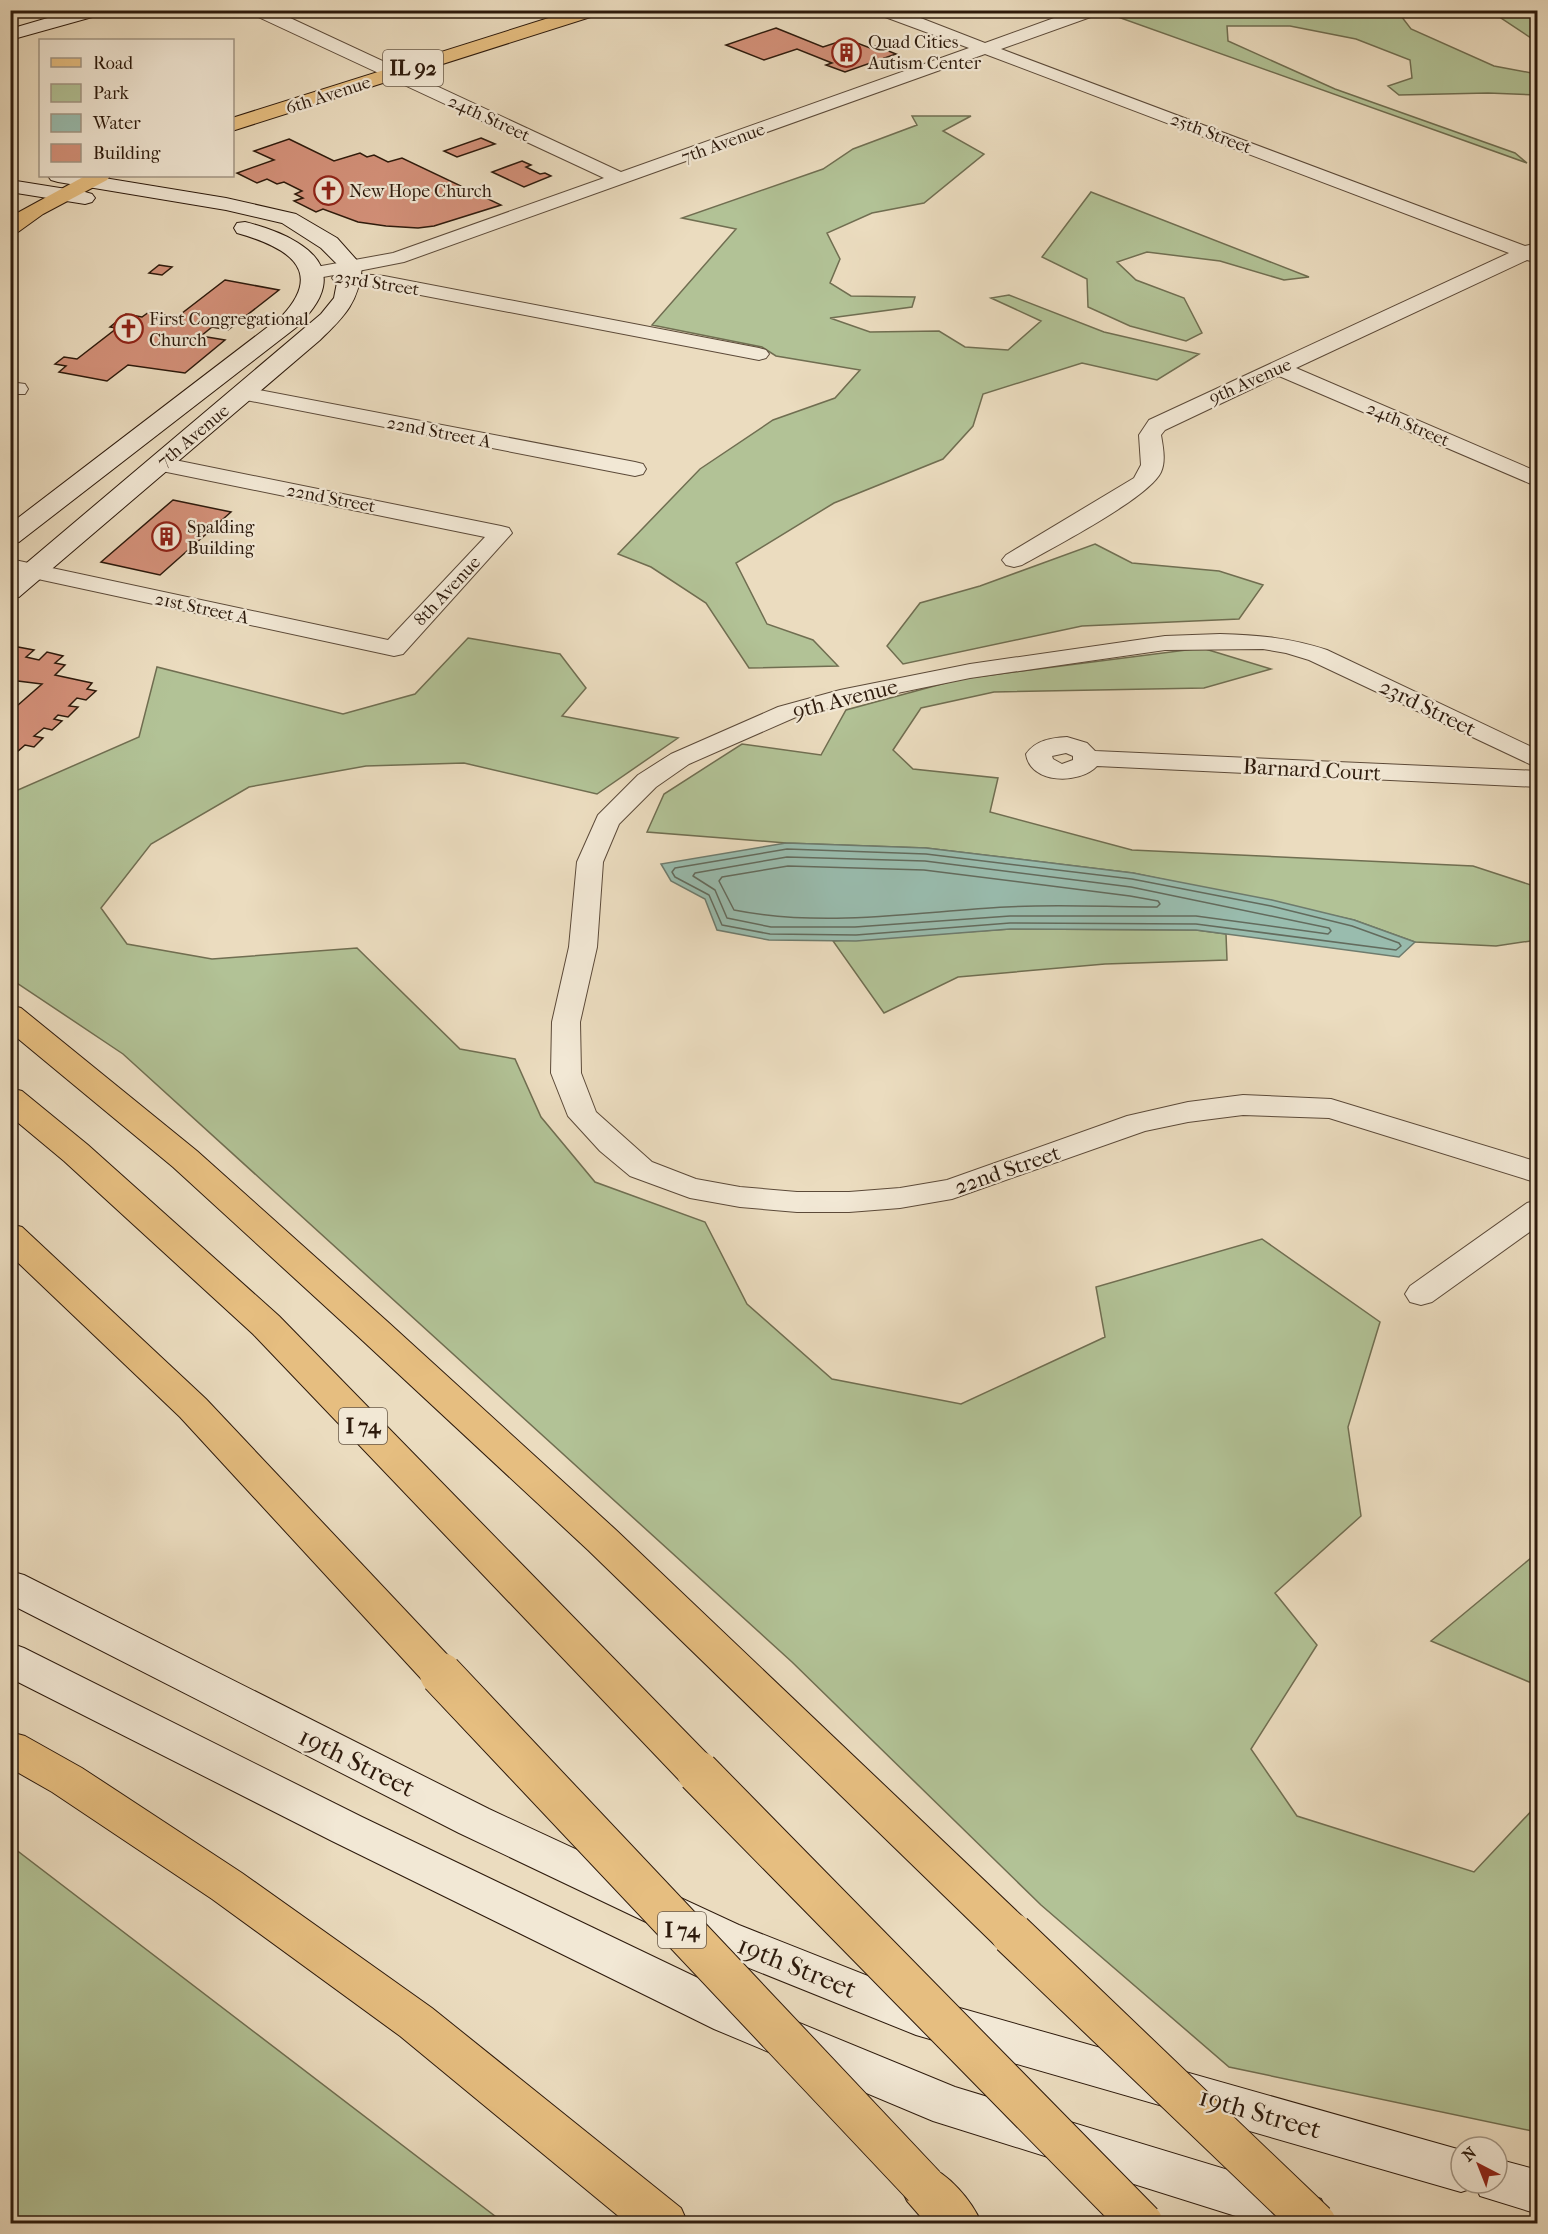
<svg xmlns="http://www.w3.org/2000/svg" width="1548" height="2234" viewBox="0 0 1548 2234" font-family="'IM FELL French Canon',serif">
<rect width="100%" height="100%" fill="#ebdcbf"/>
<filter id="stains"><feTurbulence type="fractalNoise" baseFrequency=".00333" numOctaves="4"/><feColorMatrix values="0 0 0 0 .2 0 0 0 0 .09 0 0 0 0 .02 0 0 0 .5 -.17"/></filter>
<radialGradient id="worn" r=".72"><stop offset=".6" stop-color="#630" stop-opacity="0"/><stop offset="1" stop-color="#630" stop-opacity=".3"/></radialGradient>
<!-- green -->
<path fill="#b2c296" stroke="#706e51" stroke-width="1.5" d="M1128,11L1398,12L1411,29L1494,66L1537,74V95L1488,93L1399,95L1388,86L1412,78L1410,60L1356,39L1290,26H1227L1228,41L1335,89L1515,153L1527,163L1115,16Z
M1492,12L1537,14V40H1534Z
M912,116H971L943,131L984,154L924,203L872,213L827,233L840,259L830,283L851,296L915,297L912,307L830,318L870,332L939,331L965,347L1008,350L1041,321L991,298L1009,295L1104,332L1199,354L1157,380L1082,363L983,394L973,426L943,459L834,503L736,563L767,624L813,640L838,666L749,668L706,603L651,567L618,554L700,469L773,420L835,398L860,370L776,356L762,347L652,325L736,229L682,218L823,169L853,149L917,125Z
M1091,192L1309,277L1284,280L1220,261L1147,252L1117,262L1136,280L1184,298L1202,333L1186,341L1130,326L1088,307L1087,279L1042,257Z
M1095,544L1132,563L1219,571L1263,585L1239,619L1082,626L903,664L887,646L920,603L980,586Z
M468,638L560,654L586,688L562,716L678,738L597,794L464,763L366,766L249,787L151,844L101,908L127,944L212,959L357,948L460,1049L515,1059L541,1117L595,1182L705,1222L747,1304L832,1379L961,1404L1105,1337L1096,1287L1262,1239L1380,1322L1348,1427L1361,1516L1275,1593L1317,1645L1251,1749L1297,1816L1474,1872L1537,1805V2132L1229,2067L1041,1905L792,1662L123,1054L11,979V793L139,737L157,667L343,714L415,694Z
M1202,648L1271,669L1204,688L994,692L921,708L893,750L913,769L998,778L990,812L1132,850L1473,866L1537,887V940L1496,946L1415,942L1354,920L1133,873L926,848L786,843L647,832L664,794L742,744L821,755L846,710L960,679Z
M1010,929L1196,930L1226,934L1227,960L1105,964L958,977L884,1013L833,941Z
M1537,1553V1683L1534,1684L1431,1641Z
M10,1846H11L504,2223H11Z"/>
<!-- water -->
<path fill="#99bcae" stroke="#6e7b6d" stroke-width="1.5" d="M786,843L926,848L1133,873L1272,900L1354,920L1415,942L1399,957L1196,930L1010,929L856,941L769,940L717,930L705,899L671,881L661,864Z"/>
<g fill="none" stroke-linecap="round" stroke-linejoin="round">
<!-- shore -->
<path stroke="#636b5d" stroke-width="1.5" d="M787,849L926,854L1132,879L1271,906L1352,926L1399,943L1401,946L1396,950L1196,924L1010,923L856,935L770,934L722,925L709,895L675,877L672,872L675,868Z
M787,857L925,861L1131,887L1329,928L1331,931L1328,934L1196,916H1010L855,927H771L727,918L715,890L693,876L695,873Z
M788,866L924,870L1130,896L1158,901L1160,904L1157,907C1107,907 1057,904 1006,907C915,912 825,928 734,910L719,881L722,877Z"/>
</g>
<!-- building -->
<path fill="#d4917a" stroke="#2d1a0c" stroke-width="1.5" d="M776,28L823,47L838,42L844,44L852,41L870,48L876,46L896,54L845,72L826,65L832,63L797,49L764,60L726,45Z
M481,138L495,144L457,157L444,151Z
M289,139L334,161L360,153L367,157L374,155L388,162L402,158L501,205L434,226L418,228L386,226L358,222L323,209L316,212L294,201L303,198L295,194L302,191L284,182L277,184L267,179L257,183L237,173L274,160L254,151Z
M522,161L531,165L526,167L540,174L545,173L551,176L524,187L492,172Z
M159,265L172,267L162,275L149,273Z
M225,280L279,290L228,330L212,327L201,336L225,340L185,373L128,365L107,381L59,372L66,366L55,364L64,357L77,359L117,328L110,327L126,314L142,317L149,312L177,317Z
M173,500L231,512L160,575L101,562Z
M18,647L34,650L26,657L39,660L47,652L63,656L55,663L65,665L55,675L92,683L87,689L96,691L86,700L77,698L69,706L78,707L68,717L58,715L54,719L62,721L52,730L44,728L34,736L43,738L34,747L25,745L17,752L10,751V712L42,684L10,680V653Z"/>
<g fill="none" stroke-linecap="round" stroke-linejoin="round">
<defs>
<path id="street" d="M250,10H273L621,172L969,48L877,14L875,10H900L985,43L1076,10H1101L1099,14L1001,49L1525,246L1538,243V263L1527,260L1296,368L1538,472V487L1279,376L1165,430L1161,435C1163,447 1166,461 1161,472C1149,498 1052,548 1022,565L1014,567L1006,565L1002,560L1006,555L1134,478L1141,465L1139,435L1149,420L1509,253L985,54L404,262L348,273L384,276L759,348L766,350L769,354L766,358L759,360L384,288L335,282L332,278L334,275L312,279L305,277L302,273L305,269L393,253L604,178L252,14Z
M10,382L25,384L28,389L25,394H10Z
M244,387L635,462L643,464L646,469L643,474L635,476L236,398L233,393L236,388Z
M160,457L501,526L509,528L512,533L403,654L394,656L10,573V559L388,640L485,537L152,469L149,464L152,459Z
M1220,634C1258,635 1291,638 1327,650L1538,750V768L1309,660L1286,653L1263,649L1165,650L970,678L844,704L796,717L689,764L656,787L619,824L603,862L597,947L580,1022L581,1073L596,1112L652,1162L696,1179L740,1187L797,1192H849L900,1188L947,1180L1127,1116L1188,1102L1243,1095L1331,1099L1538,1162V1183L1329,1118L1243,1115L1188,1122L1145,1131L952,1199L900,1208L849,1212H797L740,1207L690,1198L630,1176L600,1151L568,1116L551,1073L552,1022L569,947L577,862L598,815L638,775L671,754L778,707L840,690L970,664L1165,636Z
M1067,737L1087,743L1095,751L1538,771V787L1097,766C1079,785 1030,784 1026,754C1036,740 1051,738 1067,737ZM1066,753L1073,756V760L1062,764L1053,759L1052,756Z
M1538,1200V1226L1432,1302L1421,1305L1410,1302L1405,1294L1410,1286L1527,1203Z"/>
<path id="secondary" d="M75,10H106L103,14L10,40V29Z
M48,176H92L226,198L296,214L337,238L362,266C359,302 345,316 320,340L19,597L10,599V577L321,314L334,298L340,267L321,248L282,223L226,210L58,182L51,180Z
M10,180L85,192L92,194L95,198L92,202L85,204L10,192Z
M245,222C273,229 331,248 323,287C320,302 308,315 298,326L19,542L10,544V524L282,316C327,268 283,246 237,233L234,228L237,223Z
M10,1571L24,1575L489,1809L739,1925L921,1997L1461,2150V2183H1497V2159L1538,2170V2214L1480,2196L1476,2187L1461,2192L916,2035L707,1951L459,1833L10,1604Z
M10,1643L24,1648L362,1817L746,2001L955,2087L1304,2193L1321,2199L1328,2215L1324,2224H1261L933,2121L714,2029L332,1841L10,1678Z"/>
<path id="primary" d="M574,10H603L600,14L232,131V118Z
M85,176H110L107,180L43,214L18,232L10,233V217Z"/>
<path id="highway" d="M10,1005L21,1008L197,1151L389,1323L616,1530L1027,1921L1034,1934L1027,1947L1012,1953L997,1947L588,1550L363,1341L173,1167L10,1032Z
M10,1088L22,1091L88,1145L279,1316L713,1760L719,1772L713,1784L698,1789L683,1784L253,1334L64,1161L10,1116Z
M10,1224L22,1227L206,1399L455,1663L461,1674L455,1685L441,1690L427,1685L180,1417L10,1255Z
M10,1732L25,1736L82,1768L242,1873L432,2008L681,2208L688,2224H628L400,2036L212,1899L52,1792L10,1768Z
M924,2164C949,2174 971,2199 982,2224H927L907,2201L900,2186L907,2171Z"/>
</defs>
<!-- street casing -->
<use href="#street" stroke="#5c4a39" stroke-width="2"/>
<!-- secondary casing -->
<use href="#secondary" stroke="#2d1a0c" stroke-width="2"/>
<!-- primary casing -->
<use href="#primary" stroke="#2d1a0c" stroke-width="2"/>
<!-- highway casing -->
<use href="#highway" stroke="#2d1a0c" stroke-width="2"/>
<!-- street -->
<use href="#street" fill="#f2e8d5" fill-rule="evenodd"/>
<!-- secondary -->
<use href="#secondary" fill="#f2e8d5" fill-rule="evenodd"/>
<!-- primary -->
<use href="#primary" fill="#e6be80" fill-rule="evenodd"/>
<!-- highway -->
<use href="#highway" fill="#e6be80" fill-rule="evenodd"/>
<defs>
<path id="highway-bridge" d="M441,1674L924,2186
M698,1772L1142,2224
M1012,1934L1315,2224"/>
</defs>
<!-- highway-bridge casing -->
<use href="#highway-bridge" stroke="#2d1a0c" stroke-width="44" stroke-linecap="butt"/>
<!-- highway-bridge -->
<use href="#highway-bridge" stroke="#e6be80" stroke-width="42"/>
</g>
<!-- icons -->
<defs>
<symbol id="building-ring" viewBox="-11 -11 22 22"><circle r="9.5" fill="#f2e8d5" stroke="#8f2418" stroke-width="1.5"/><path d="M-4-6H4V6H1V3H-1V6H-4ZM-2.5-4.3h1.7v1.8h-1.7ZM.8-4.3h1.7v1.8H.8ZM-2.5-1h1.7V.8h-1.7ZM.8-1h1.7V.8H.8Z" fill="#8f2418"/></symbol>
<symbol id="church-ring" viewBox="-11 -11 22 22"><circle r="9.5" fill="#f2e8d5" stroke="#8f2418" stroke-width="1.5"/><path d="M-1.2-6h2.4v3.5h3.3v2.4h-3.3V6h-2.4V-.1h-3.3v-2.4h3.3Z" fill="#8f2418"/></symbol>
</defs>
<g fill-rule="evenodd">
<use href="#building-ring" x="830" y="36" width="33" height="33"/>
<use href="#church-ring" x="312" y="174" width="33" height="33"/>
<use href="#church-ring" x="112" y="312" width="33" height="33"/>
<use href="#building-ring" x="150" y="520" width="33" height="33"/>
</g>
<g text-anchor="middle" stroke-width="4.5" stroke-linejoin="round" paint-order="stroke">
<!-- far-poi labels -->
<g font-size="18" fill="#2d1a0c" stroke="#f2e8d5" text-anchor="start">
<text x="868" y="48">Quad Cities<tspan x="868" dy="21">Autism Center</tspan></text>
<text x="349" y="197">New Hope Church</text>
<text x="149" y="325">First Congregational<tspan x="149" dy="21">Church</tspan></text>
<text x="187" y="533">Spalding<tspan x="187" dy="21">Building</tspan></text>
</g>
<!-- far-street labels -->
<g font-size="18" fill="#2d1a0c" stroke="#f2e8d5">
<text transform="translate(328 95) rotate(-18)" y="6">6th Avenue</text>
<text transform="translate(489 118) rotate(25)" y="6">24th Street</text>
<text transform="translate(1211 133) rotate(21)" y="6">25th Street</text>
<text transform="translate(723 143) rotate(-20)" y="6">7th Avenue</text>
<text transform="translate(377 283) rotate(9)" y="6">23rd Street</text>
<text transform="translate(1250 381) rotate(-24)" y="6">9th Avenue</text>
<text transform="translate(1408 424) rotate(23)" y="6">24th Street</text>
<text transform="translate(439 432) rotate(11)" y="6">22nd Street A</text>
<text transform="translate(193 436) rotate(-40)" y="6">7th Avenue</text>
<text transform="translate(331 498) rotate(11)" y="6">22nd Street</text>
<text transform="translate(447 591) rotate(-47)" y="6">8th Avenue</text>
<text transform="translate(202 608) rotate(12)" y="6">21st Street A</text>
</g>
<!-- shield labels -->
<g fill="#f2e8d5" stroke="#685848" stroke-width="1.5">
<rect x="383" y="50" width="60" height="36" rx="4.5"/>
<rect x="339" y="1408" width="48" height="36" rx="4.5"/>
<rect x="658" y="1912" width="48" height="36" rx="4.5"/>
</g>
<g font-size="21" font-weight="bold" fill="#2d1a0c">
<text x="413" y="75">IL 92</text>
<text x="363" y="1433">I 74</text>
<text x="682" y="1937">I 74</text>
</g>
<!-- street labels -->
<g font-size="22" fill="#2d1a0c" stroke="#f2e8d5">
<text transform="translate(845 698) rotate(-14)" y="8">9th Avenue</text>
<text transform="translate(1428 707) rotate(26)" y="8">23rd Street</text>
<text transform="translate(1312 769) rotate(3)" y="8">Barnard Court</text>
<text transform="translate(1007 1169) rotate(-19)" y="8">22nd Street</text>
</g>
<!-- near-street labels -->
<g font-size="27" fill="#2d1a0c" stroke="#f2e8d5">
<text transform="translate(357 1762) rotate(26)" y="9">19th Street</text>
<text transform="translate(797 1967) rotate(22)" y="9">19th Street</text>
<text transform="translate(1260 2113) rotate(16)" y="9">19th Street</text>
</g>
</g>
<!-- margin -->
<rect width="1548" height="2234" fill="none" stroke="#ebdcbf" stroke-width="36"/>
<rect x="12" y="12" width="1524" height="2210" fill="none" stroke="#2d1a0c" stroke-width="3"/>
<rect x="18" y="18" width="1512" height="2198" fill="none" stroke="#2d1a0c" stroke-width="1.5"/>
<!-- legend -->
<rect x="39" y="39" width="195" height="138" fill="#f2e8d5" stroke="#a39685" stroke-width="1.5"/>
<rect x="51" y="58" width="30" height="9" fill="#e6be80" stroke="#a39685" stroke-width="1.5"/>
<text x="93" y="69" font-size="18" fill="#2d1a0c">Road</text>
<rect x="51" y="84" width="30" height="18" fill="#b2c296" stroke="#a39685" stroke-width="1.5"/>
<text x="93" y="99" font-size="18" fill="#2d1a0c">Park</text>
<rect x="51" y="114" width="30" height="18" fill="#99bcae" stroke="#a39685" stroke-width="1.5"/>
<text x="93" y="129" font-size="18" fill="#2d1a0c">Water</text>
<rect x="51" y="144" width="30" height="18" fill="#d4917a" stroke="#a39685" stroke-width="1.5"/>
<text x="93" y="159" font-size="18" fill="#2d1a0c">Building</text>
<!-- north arrow -->
<g transform="translate(1479 2165) rotate(318)"><circle r="28" fill="#f2e8d5" stroke="#a39685" stroke-width="1.5"/>
<path d="M0-4.5L10 22L0 15L-10 22Z" fill="#8f2418"/>
<text y="-9" font-size="16" font-weight="bold" text-anchor="middle" fill="#2d1a0c">N</text>
</g>
<rect width="100%" height="100%" filter="url(#stains)"/>
<rect width="100%" height="100%" fill="url(#worn)"/>
</svg>
